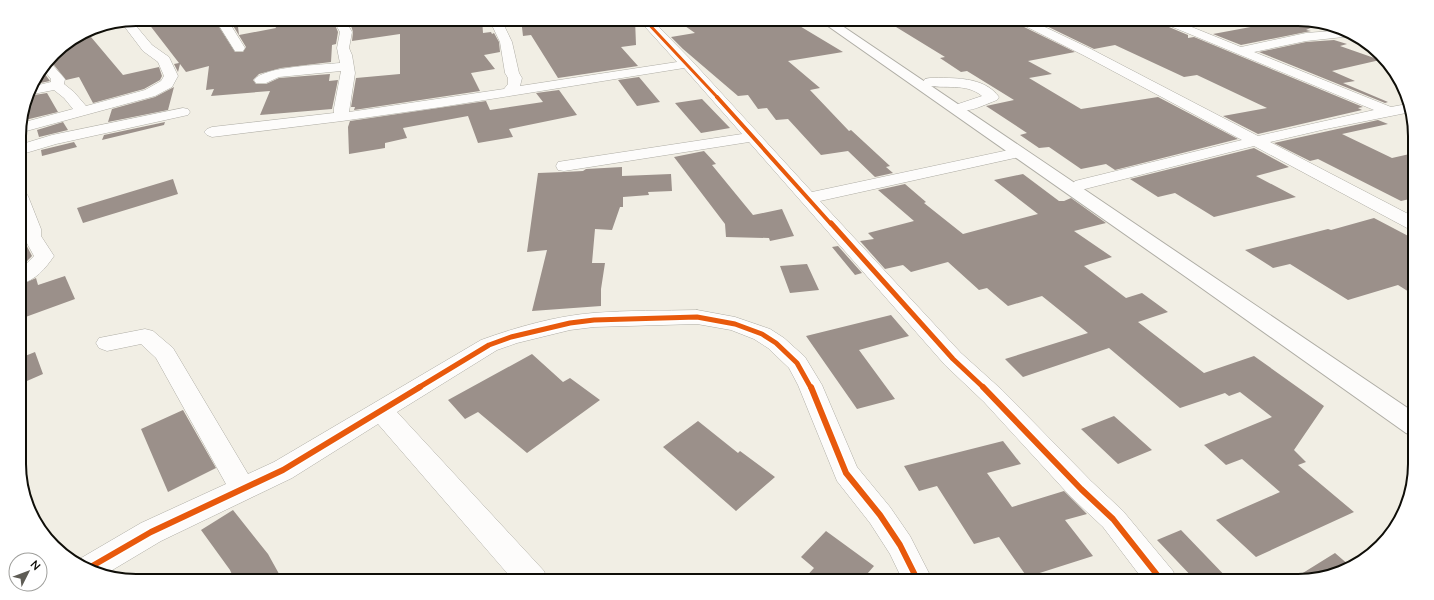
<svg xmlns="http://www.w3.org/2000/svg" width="1434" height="600" viewBox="0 0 1434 600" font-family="Lato,sans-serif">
<rect width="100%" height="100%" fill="#f1eee4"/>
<!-- building -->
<path fill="#9b908a" d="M145,19H214L235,52H243L246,47L229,19H237L239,35L276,28L272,19H334L335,25L338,32L336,44L332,45L331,62L281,68L259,74L253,80L256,84H266L279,78L330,74L329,81L338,80L332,109L260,115L270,91L211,96L214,89L206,90L209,66L186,72L180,64L178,72L174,64L179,63Z
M349,19H482L483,33L491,32L492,34L494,33L499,42L500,52L484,55L495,69L471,73L480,91L354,110L355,107H351L356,78L400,74V34L352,41L353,32Z
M521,19H635L636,45L621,47L638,66L558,78L531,35L523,36Z
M675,19H788L843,52L788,61L820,88L810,90L849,131L851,130L890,166L886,167L893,173L875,177L848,151L821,155L788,119L776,120L767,108L758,109L748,95L738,96L683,49L671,37L695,33Z
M883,19H960L964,23L973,26L992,24V26L1014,22L1075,52L1028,61L1052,74L1029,78L1081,109L1158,97L1238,139L1115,170L1106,164L1081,169L1049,147L1039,148L1020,135L1027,133L986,106L1014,100L967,71L961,72L940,58L945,57Z
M1032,19H1154L1157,22L1188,35V38L1194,37L1363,107L1358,108L1362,110L1258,134L1223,116L1267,108L1197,75L1184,77L1115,45L1094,49Z
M1294,19L1321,23L1306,30L1311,31L1241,45L1213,34Z
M91,37L123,75L159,67L162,76L160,80L144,89L93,103L79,77L66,80L50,60L59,48L69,42Z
M1334,40L1347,44L1340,46L1380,60L1332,71L1355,81L1343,83L1388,102L1385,103L1259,52L1306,42Z
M42,70L50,81L31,85V84Z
M639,77L660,102L637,106L618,80Z
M174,87L168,110L108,122L112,109L155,97Z
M559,90L577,115L509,129L513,137L478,143L468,116L403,128L407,138L385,143V148L349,154L348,127L350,121L486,101L490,110L543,102L536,93Z
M47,93L58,112L21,121L28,96Z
M702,99L730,128L701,133L675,103Z
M1378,120L1388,124L1342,134L1392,158L1414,153V198L1401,201L1318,159L1310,161L1274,143Z
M63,122L68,130L39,137L37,130Z
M165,122L164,125L102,140L104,135Z
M74,142L77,147L42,156L41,150Z
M1254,148L1289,167L1256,176L1296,197L1214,217L1175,193L1158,197L1130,179Z
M704,151L716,164L712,165L753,215L782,209L794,236L770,241L769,238L726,237L725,224L674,157Z
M622,167V176L671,174L672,191L648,192L649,195L623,197V207H620L612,230L595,229L592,263H605L601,289V306L532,311L547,250L527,252L538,173L564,172L583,171L586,169Z
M1023,174L1059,201H1064L1071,198L1106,223L1074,231L1112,257L1084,266L1126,298L1142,293L1168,312L1138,322L1204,373L1254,356L1324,406L1294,450L1306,462L1298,465L1354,512L1256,557L1216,520L1280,492L1242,459L1226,465L1204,445L1272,417L1240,392L1229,396L1225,393L1180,408L1109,348L1023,377L1005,359L1088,333L1042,296L1008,306L987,288L979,290L948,262L911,272L903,265L885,269L860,241L874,239L868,233L914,221L878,190L905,184L926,202L924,203L963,234L1038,214L994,180Z
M173,179L178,194L83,223L77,208Z
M1374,218L1414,239V295L1398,285L1348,300L1290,264L1273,268L1245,250L1328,229L1331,230Z
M22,232V237L32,256L20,268V233Z
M838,246L862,273L855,275L832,247Z
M807,264L819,290L790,293L780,266Z
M65,276L75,299L20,319V285L36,278L38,285Z
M891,315L909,336L859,350L895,399L857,409L806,336Z
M35,352L43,374L20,384V358Z
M532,354L563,382L570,378L600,400L527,453L478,412L465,419L448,400Z
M183,410L216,468L168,492L141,429Z
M1114,416L1152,450L1118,464L1081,429Z
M698,421L738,453L740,451L775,477L736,511L663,447Z
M1003,441L1021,464L987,473L1012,507L1064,491L1087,514L1065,520L1093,556L1027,577L999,537L974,544L937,486L919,491L904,466Z
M233,510L268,554L283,581H235L230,570L201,530Z
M1181,530L1230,581H1196L1157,540Z
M826,531L874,566L861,581H802L814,568L801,557Z
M1335,553L1350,566L1306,581H1300L1298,576Z"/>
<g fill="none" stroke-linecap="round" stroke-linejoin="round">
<defs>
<path id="minor" d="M215,19H227L245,48L243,51H235Z
M335,19H347L348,25L352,32L349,48L352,55L355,73L349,112L504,89L508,84V78L505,73L500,42L489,19H501L512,42L519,73L522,78L520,86L677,62L638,19H651L692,61L812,192L1018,148L1024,150L1026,153L1024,156L820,201L961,353L1002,390L1091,481L1123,511L1173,571L1177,581H1144L1103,527L1071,497L984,402L945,365L749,142L564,171L558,170L556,166L558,162L564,161L742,134L684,68L441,107L342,121L212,137L207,135L204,132L207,129L212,127L334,113V108L341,71L279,77L266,83H256L254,80C264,66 322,65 340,63L337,48L340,32L336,25Z
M961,19H998L996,21C986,24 969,29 961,19Z
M1013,19H1028L1091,49L1258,136L1374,110L1158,21L1156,19H1172L1241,47L1306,33L1345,30L1353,36L1306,41L1254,52L1391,107L1407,104L1411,112L1326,129L1270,142L1414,217V229L1407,228L1254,146L1081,190L1075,189L1072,185L1075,181L1242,140L1083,55L1015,21Z
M131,20L152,45L169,57L178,76L172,87L155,96L19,133L21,123L73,109L64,98L54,90L28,95L30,87L51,82V79L43,69L49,61L65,79L64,84L74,92L86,106L145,90L161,81L164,76L158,62L143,51L121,22Z
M930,78C953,78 984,76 999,97L997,100C986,104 970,113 958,110L956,107L958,104L982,96C965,82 945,90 925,85L923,82L925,79Z
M183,108L188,109L190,112L188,115L56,144L19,155V145L52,135Z
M19,191L25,192L28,196L41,229V236L54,256C45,269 36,280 20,284V270L34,256L23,236V229L19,220Z
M697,310L735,317L770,329L784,338L805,357L822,385L857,467L890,507L910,536L933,581H903L890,554L870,523L837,481L798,385L789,368L768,348L754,339L731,330L697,324L594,327L570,330L517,343L497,350L397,412L544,571L548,581H514L378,424L292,478L161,541L104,575L91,572L76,561L141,523L226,484L156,358L141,344L107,351L99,348L96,343L99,338L145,329L153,331L173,348L248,474L274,462L481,340C517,327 556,316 593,313C628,310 663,311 697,310Z"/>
<path id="major" d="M818,19H832L1415,413V436L1406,433L1186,277Z"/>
</defs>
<!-- minor casing -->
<use href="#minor" stroke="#afada5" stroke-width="1"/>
<!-- major casing -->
<use href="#major" stroke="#afada5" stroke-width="2"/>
<!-- minor -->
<use href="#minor" fill="#fdfcfb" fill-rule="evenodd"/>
<!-- major -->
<use href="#major" fill="#fdfcfb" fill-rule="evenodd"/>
<defs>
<path id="cycleway-far3" d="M644,19L718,98"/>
<path id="cycleway-far2" d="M717,97L831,224"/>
<path id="cycleway-far1" d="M831,223L953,359L984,388
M418,388L489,345L511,337L570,323L594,320L697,317L735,324L762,334L776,343L797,363L811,388"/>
<path id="cycleway" d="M811,387L846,473L880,515L900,545L918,581
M983,387L1081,489L1113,519L1162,581
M87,569L151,532L283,470L420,387"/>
</defs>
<!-- cycleway-far3 casing -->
<use href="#cycleway-far3" stroke="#fff" stroke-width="4.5"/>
<!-- cycleway-far2 casing -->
<use href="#cycleway-far2" stroke="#fff" stroke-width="6"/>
<!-- cycleway-far1 casing -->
<use href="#cycleway-far1" stroke="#fff" stroke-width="8"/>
<!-- cycleway casing -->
<use href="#cycleway" stroke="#fff" stroke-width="9"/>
<!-- cycleway-far3 -->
<use href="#cycleway-far3" stroke="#e8590c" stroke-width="3"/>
<!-- cycleway-far2 -->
<use href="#cycleway-far2" stroke="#e8590c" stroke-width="4"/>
<!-- cycleway-far1 -->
<use href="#cycleway-far1" stroke="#e8590c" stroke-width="5"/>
<!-- cycleway -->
<use href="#cycleway" stroke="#e8590c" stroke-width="6"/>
</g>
<!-- crop -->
<path d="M0 0H1434V600H0ZM136 26H1298A110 110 0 0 1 1408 136V464A110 110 0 0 1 1298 574H136A110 110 0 0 1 26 464V136A110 110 0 0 1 136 26Z" fill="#fff" fill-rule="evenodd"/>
<path fill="none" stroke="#0f0e08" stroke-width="2" d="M136 26H1298A110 110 0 0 1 1408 136V464A110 110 0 0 1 1298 574H136A110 110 0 0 1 26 464V136A110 110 0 0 1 136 26Z"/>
<!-- north arrow -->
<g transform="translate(28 572) rotate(48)"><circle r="19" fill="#ffffff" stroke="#9f9f9c"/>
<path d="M0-3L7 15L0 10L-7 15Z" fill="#5e5c55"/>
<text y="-6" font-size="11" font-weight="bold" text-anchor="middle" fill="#0f0e08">N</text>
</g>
</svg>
